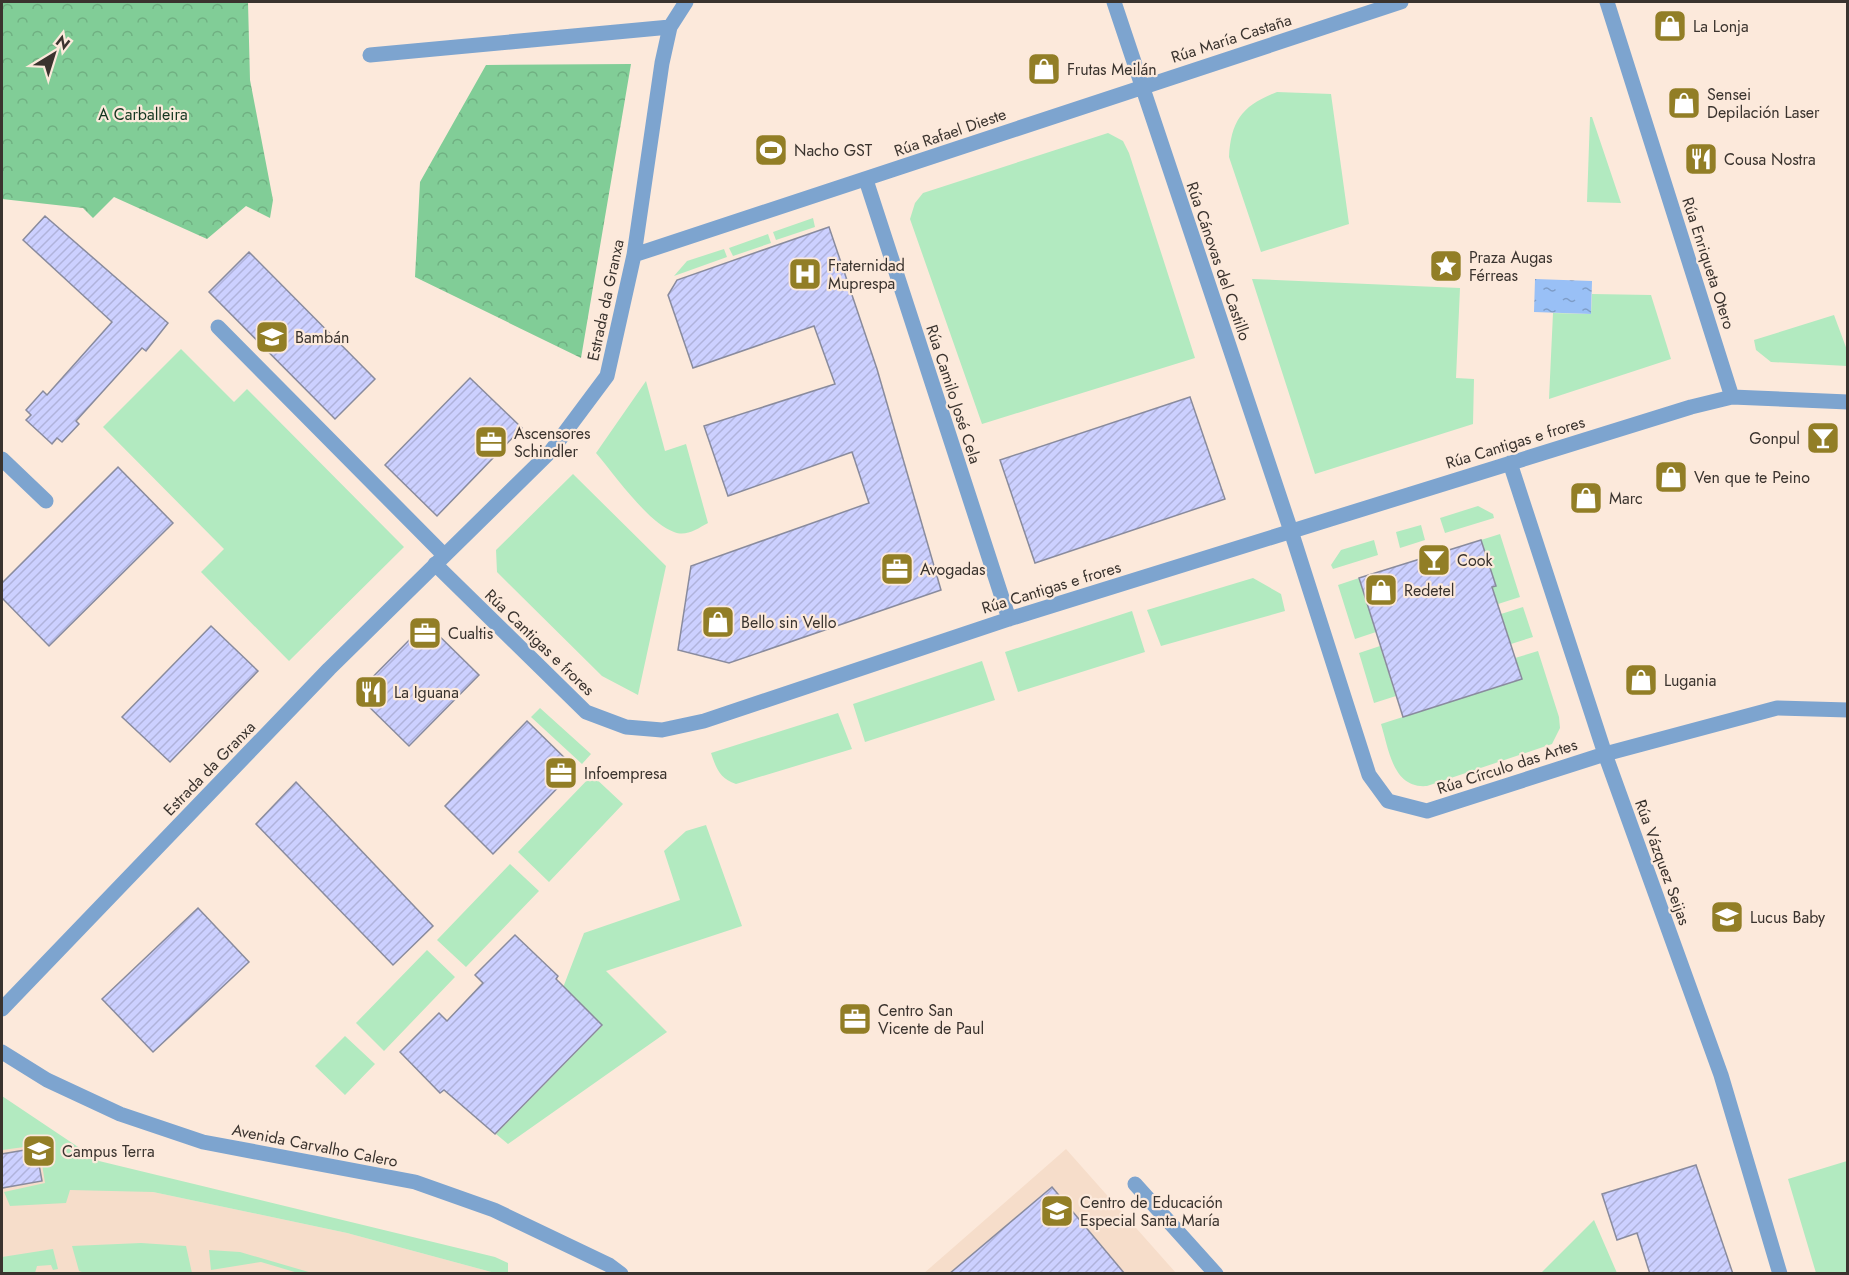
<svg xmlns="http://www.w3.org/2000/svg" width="1849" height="1275" viewBox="0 0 1849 1275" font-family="Jost,sans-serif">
<defs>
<pattern id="forest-crowns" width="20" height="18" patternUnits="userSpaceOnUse" patternTransform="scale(1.5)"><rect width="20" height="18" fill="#81cd97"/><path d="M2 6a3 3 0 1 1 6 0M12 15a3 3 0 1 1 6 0" fill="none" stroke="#70b082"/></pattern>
<pattern id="water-ripples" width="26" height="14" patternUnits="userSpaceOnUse" patternTransform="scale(1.5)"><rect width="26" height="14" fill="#99c0f6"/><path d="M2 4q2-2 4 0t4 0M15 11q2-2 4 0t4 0" fill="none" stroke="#7e9dc8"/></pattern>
<pattern id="building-hatch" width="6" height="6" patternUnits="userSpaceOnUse" patternTransform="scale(1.5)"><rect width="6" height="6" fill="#ccd0ff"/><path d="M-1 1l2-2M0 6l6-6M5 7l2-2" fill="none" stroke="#b0b3db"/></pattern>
</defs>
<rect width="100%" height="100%" fill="#fce9db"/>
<!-- built -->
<path fill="#f6ddca" d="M2,1110L153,1192L347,1233L495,1273H2Z
M1066,1149L1176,1273L923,1274Z"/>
<!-- green -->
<path fill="#b2eac0" d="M1277,92L1331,94L1349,224L1261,252L1229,157C1231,120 1243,105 1277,92Z
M1590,117H1592L1621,203L1587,202Z
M1108,133L1123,141L1129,153L1195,358L982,424L910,219L915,203L923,193Z
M813,218L815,227L776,240L773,232Z
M768,234L771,243L733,256L729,248Z
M724,249L727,257L674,276L687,261Z
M1252,279L1460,288L1456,378L1474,379L1473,424L1315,474Z
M1592,294L1651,295L1671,359L1549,399L1553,313L1591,314Z
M1834,315L1847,350V366L1771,362L1756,350L1754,340Z
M181,349L234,402L247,389L404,547L289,661L201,572L224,549L103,427Z
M646,381L665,451L686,444L708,523C697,529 686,537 674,532C647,522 615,475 596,453Z
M573,474L666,566L638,695L602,676L497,572L496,550Z
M1478,506L1493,514L1494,518L1445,533L1440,518Z
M1421,525L1425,540L1400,548L1396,532Z
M1500,534L1520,597L1498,604L1492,587L1495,586L1481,540Z
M1374,540L1378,555L1333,569L1331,565L1341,550Z
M1253,578L1281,594L1285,611L1161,646L1147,610Z
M1359,578L1376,632L1355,639L1338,585Z
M1523,607L1533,637L1511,644L1501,614Z
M1132,611L1145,652L1018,692L1005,652Z
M1380,646L1396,696L1374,703L1359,653Z
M1538,651L1559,717L1560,728L1552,744L1427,786C1393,789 1389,750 1381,724L1521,679L1515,658Z
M982,661L995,700L865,742L853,704Z
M540,708L591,754L582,764L531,717Z
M838,713L852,749L736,784C720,779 716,768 711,753Z
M592,775L623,804L549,882L518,852Z
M706,825L742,926L606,971L667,1032L508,1144L496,1134L602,1026L578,1001L559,998L584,933L680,900L664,851L686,831Z
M510,864L539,891L466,967L437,940Z
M427,950L455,977L384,1051L356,1023Z
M345,1036L375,1064L345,1095L315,1066Z
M2,1096L99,1161L495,1257L508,1263V1272L495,1273L347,1233L153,1192L70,1190L66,1203L10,1206L4,1192L45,1183L39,1145L2,1150Z
M1847,1161V1273H1816L1788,1179Z
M1594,1220L1617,1273H1541Z
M141,1243L186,1246L192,1273H85L79,1271L72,1246Z
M53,1249L58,1269L53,1270L51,1265L37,1266L35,1273H2V1257Z
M209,1250L240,1252L312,1273H298L261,1262L211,1270Z"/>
<!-- forest -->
<path fill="url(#forest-crowns)" d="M2,2H248L250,80L273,200L270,218L246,206L207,239L114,197L93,218L83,208L2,199Z
M631,64L581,358L415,277L420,182L486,65Z"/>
<!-- water -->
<path fill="url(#water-ripples)" d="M1535,279L1592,281L1591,314L1534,312Z"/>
<!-- building -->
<path fill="url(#building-hatch)" stroke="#898b9d" stroke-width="1.5" d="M45,216L168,323L146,351L142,348L76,421L79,424L62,442L57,438L52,444L26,420L31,415L26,410L43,391L47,395L112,322L23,240Z
M829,227L877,369L941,590L729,663L678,650L691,566L869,503L852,452L728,496L704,426L835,384L814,326L693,368L668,295L677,280Z
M249,252L375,379L335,419L209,292Z
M470,378L522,428L437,516L385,465Z
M1190,397L1225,499L1035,563L1000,460Z
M118,467L173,523L49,646L2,598V583Z
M1481,540L1496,586L1492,587L1522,679L1403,717L1359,578Z
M426,623L479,675L409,746L356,694Z
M211,626L258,671L170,762L122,717Z
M527,721L576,769L493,854L445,806Z
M296,782L433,926L393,965L256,824Z
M198,908L249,962L153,1052L102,999Z
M515,935L558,976L556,979L602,1025L495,1134L444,1090L440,1093L400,1052L439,1013L447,1021L483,983L475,975Z
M36,1148L42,1181L2,1188V1154Z
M1696,1165L1733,1274H1650L1637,1233L1617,1240L1602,1194Z
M1052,1187L1125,1274H949Z"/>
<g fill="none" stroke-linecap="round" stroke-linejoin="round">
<!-- street -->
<path stroke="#7da4cf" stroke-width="15" d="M1114,2L1291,531L1369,775L1388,801L1427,811L1605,754L1777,708L1848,710
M1607,2L1732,397
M370,55L670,27
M866,180L1009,619
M634,255L1401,2
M218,327L444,555
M2,459L46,501
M1510,463L1605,754L1721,1075L1780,1274
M435,564L586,712L626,727L662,730L704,721L1009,619L1691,407L1732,397L1848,402
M2,1009L329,669L551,451L607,376L634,255L662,63L670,27L686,2
M2,1052L47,1080L120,1114L203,1142L415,1182L494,1210L609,1265L621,1274
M1135,1184L1216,1274"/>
</g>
<!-- icons -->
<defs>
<symbol id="shop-square" viewBox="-11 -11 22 22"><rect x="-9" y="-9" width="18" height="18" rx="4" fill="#927e26" stroke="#fce9db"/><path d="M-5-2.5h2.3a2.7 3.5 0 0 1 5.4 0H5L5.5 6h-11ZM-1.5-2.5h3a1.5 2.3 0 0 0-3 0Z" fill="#fff"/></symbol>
<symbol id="stadium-square" viewBox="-11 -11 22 22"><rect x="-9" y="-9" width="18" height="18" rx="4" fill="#927e26" stroke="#fce9db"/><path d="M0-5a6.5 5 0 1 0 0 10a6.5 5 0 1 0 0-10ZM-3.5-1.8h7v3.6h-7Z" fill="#fff"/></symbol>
<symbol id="restaurant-square" viewBox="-11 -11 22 22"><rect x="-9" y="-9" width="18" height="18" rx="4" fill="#927e26" stroke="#fce9db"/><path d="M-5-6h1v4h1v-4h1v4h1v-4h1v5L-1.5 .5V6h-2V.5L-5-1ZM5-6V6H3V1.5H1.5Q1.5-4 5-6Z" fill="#fff"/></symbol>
<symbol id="sight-square" viewBox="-11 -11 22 22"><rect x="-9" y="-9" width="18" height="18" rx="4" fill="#927e26" stroke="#fce9db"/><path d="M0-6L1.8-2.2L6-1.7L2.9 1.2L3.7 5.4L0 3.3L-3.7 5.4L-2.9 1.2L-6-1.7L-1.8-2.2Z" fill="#fff"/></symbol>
<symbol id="hospital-square" viewBox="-11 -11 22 22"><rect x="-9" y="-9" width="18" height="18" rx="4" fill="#927e26" stroke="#fce9db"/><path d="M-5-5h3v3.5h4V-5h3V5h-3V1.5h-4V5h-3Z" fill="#fff"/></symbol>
<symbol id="school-square" viewBox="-11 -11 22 22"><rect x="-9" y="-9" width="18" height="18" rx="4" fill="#927e26" stroke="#fce9db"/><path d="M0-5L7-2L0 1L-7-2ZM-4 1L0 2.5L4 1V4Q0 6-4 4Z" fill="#fff"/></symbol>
<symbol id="bar-square" viewBox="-11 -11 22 22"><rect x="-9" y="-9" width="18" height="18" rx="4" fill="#927e26" stroke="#fce9db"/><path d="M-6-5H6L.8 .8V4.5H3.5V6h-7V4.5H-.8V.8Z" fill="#fff"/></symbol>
<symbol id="office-square" viewBox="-11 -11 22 22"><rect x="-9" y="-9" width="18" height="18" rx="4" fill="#927e26" stroke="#fce9db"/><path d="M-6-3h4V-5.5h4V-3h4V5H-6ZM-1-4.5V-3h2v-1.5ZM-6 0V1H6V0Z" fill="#fff"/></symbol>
<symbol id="university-square" viewBox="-11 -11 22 22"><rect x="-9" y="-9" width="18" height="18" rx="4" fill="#927e26" stroke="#fce9db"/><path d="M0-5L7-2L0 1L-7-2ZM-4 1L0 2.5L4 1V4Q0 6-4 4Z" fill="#fff"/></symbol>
</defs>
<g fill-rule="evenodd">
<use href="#shop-square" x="1651" y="7" width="38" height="38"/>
<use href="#shop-square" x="1025" y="50" width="38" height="38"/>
<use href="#shop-square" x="1665" y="84" width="38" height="38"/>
<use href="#stadium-square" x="752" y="131" width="38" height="38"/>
<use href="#restaurant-square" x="1682" y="140" width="38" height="38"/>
<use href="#sight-square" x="1427" y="247" width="38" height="38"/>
<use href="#hospital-square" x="786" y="255" width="38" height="38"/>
<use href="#school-square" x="253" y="318" width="38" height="38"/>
<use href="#bar-square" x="1804" y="419" width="38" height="38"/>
<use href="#office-square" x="472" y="423" width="38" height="38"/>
<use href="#shop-square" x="1652" y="458" width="38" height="38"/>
<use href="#shop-square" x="1567" y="479" width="38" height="38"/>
<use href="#bar-square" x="1415" y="541" width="38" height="38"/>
<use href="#office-square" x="878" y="550" width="38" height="38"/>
<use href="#shop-square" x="1362" y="571" width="38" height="38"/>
<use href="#shop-square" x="699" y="603" width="38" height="38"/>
<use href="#office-square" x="406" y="614" width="38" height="38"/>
<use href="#shop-square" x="1622" y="661" width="38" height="38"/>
<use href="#restaurant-square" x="352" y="673" width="38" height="38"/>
<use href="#office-square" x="542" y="754" width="38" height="38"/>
<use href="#school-square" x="1708" y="898" width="38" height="38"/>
<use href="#office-square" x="836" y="1000" width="38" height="38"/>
<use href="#university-square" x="20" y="1132" width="38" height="38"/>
<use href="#school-square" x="1038" y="1192" width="38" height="38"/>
</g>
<g text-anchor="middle" stroke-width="4.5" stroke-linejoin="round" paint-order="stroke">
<!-- poi labels -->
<g font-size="16" fill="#3a332e" stroke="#fce9db" text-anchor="start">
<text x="1693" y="32">La Lonja</text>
<text x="1067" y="75">Frutas Meilán</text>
<text x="1707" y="100">Sensei<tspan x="1707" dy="18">Depilación Laser</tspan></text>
<text x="794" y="156">Nacho GST</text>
<text x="1724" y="165">Cousa Nostra</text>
<text x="1469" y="263">Praza Augas<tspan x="1469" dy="18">Férreas</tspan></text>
<text x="828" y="271">Fraternidad<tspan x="828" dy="18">Muprespa</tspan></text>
<text x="295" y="343">Bambán</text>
<text x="514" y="439">Ascensores<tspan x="514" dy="18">Schindler</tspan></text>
<text x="1800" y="444" text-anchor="end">Gonpul</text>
<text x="1694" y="483">Ven que te Peino</text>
<text x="1609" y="504">Marc</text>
<text x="1457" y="566">Cook</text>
<text x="920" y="575">Avogadas</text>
<text x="1404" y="596">Redetel</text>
<text x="741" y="628">Bello sin Vello</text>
<text x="448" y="639">Cualtis</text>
<text x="1664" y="686">Lugania</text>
<text x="394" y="698">La Iguana</text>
<text x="584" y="779">Infoempresa</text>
<text x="1750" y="923">Lucus Baby</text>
<text x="878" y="1016">Centro San<tspan x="878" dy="18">Vicente de Paul</tspan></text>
<text x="62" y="1157">Campus Terra</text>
<text x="1080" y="1208">Centro de Educación<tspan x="1080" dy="18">Especial Santa María</tspan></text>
</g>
<!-- street labels -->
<g font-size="16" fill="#3a332e" stroke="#fce9db">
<text transform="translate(1231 38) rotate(-18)" y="6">Rúa María Castaña</text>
<text transform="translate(950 132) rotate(-19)" y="6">Rúa Rafael Dieste</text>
<text transform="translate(1219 261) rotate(71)" y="6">Rúa Cánovas del Castillo</text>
<text transform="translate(1709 263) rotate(72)" y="6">Rúa Enriqueta Otero</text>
<text transform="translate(605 300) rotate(-78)" y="6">Estrada da Granxa</text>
<text transform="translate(954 394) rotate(72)" y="6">Rúa Camilo José Cela</text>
<text transform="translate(1515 442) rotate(-17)" y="6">Rúa Cantigas e frores</text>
<text transform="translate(1051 587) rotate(-17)" y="6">Rúa Cantigas e frores</text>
<text transform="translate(540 642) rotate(44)" y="6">Rúa Cantigas e frores</text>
<text transform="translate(1507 766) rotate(-18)" y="6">Rúa Círculo das Artes</text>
<text transform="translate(209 768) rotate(-46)" y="6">Estrada da Granxa</text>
<text transform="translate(1663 862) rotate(70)" y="6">Rúa Vázquez Seijas</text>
<text transform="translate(315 1145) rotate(11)" y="6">Avenida Carvalho Calero</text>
</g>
<!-- park labels -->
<g font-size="16" fill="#153620" stroke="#fce9db">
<text x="143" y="120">A Carballeira</text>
</g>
</g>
<!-- border -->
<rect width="1849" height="1275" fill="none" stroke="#3a332e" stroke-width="6"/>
<!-- north arrow -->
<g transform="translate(54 54) rotate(38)" stroke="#fce9db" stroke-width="4.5" paint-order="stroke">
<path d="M0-4.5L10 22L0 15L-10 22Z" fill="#3a332e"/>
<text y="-9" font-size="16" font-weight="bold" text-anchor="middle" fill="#3a332e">N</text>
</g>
</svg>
